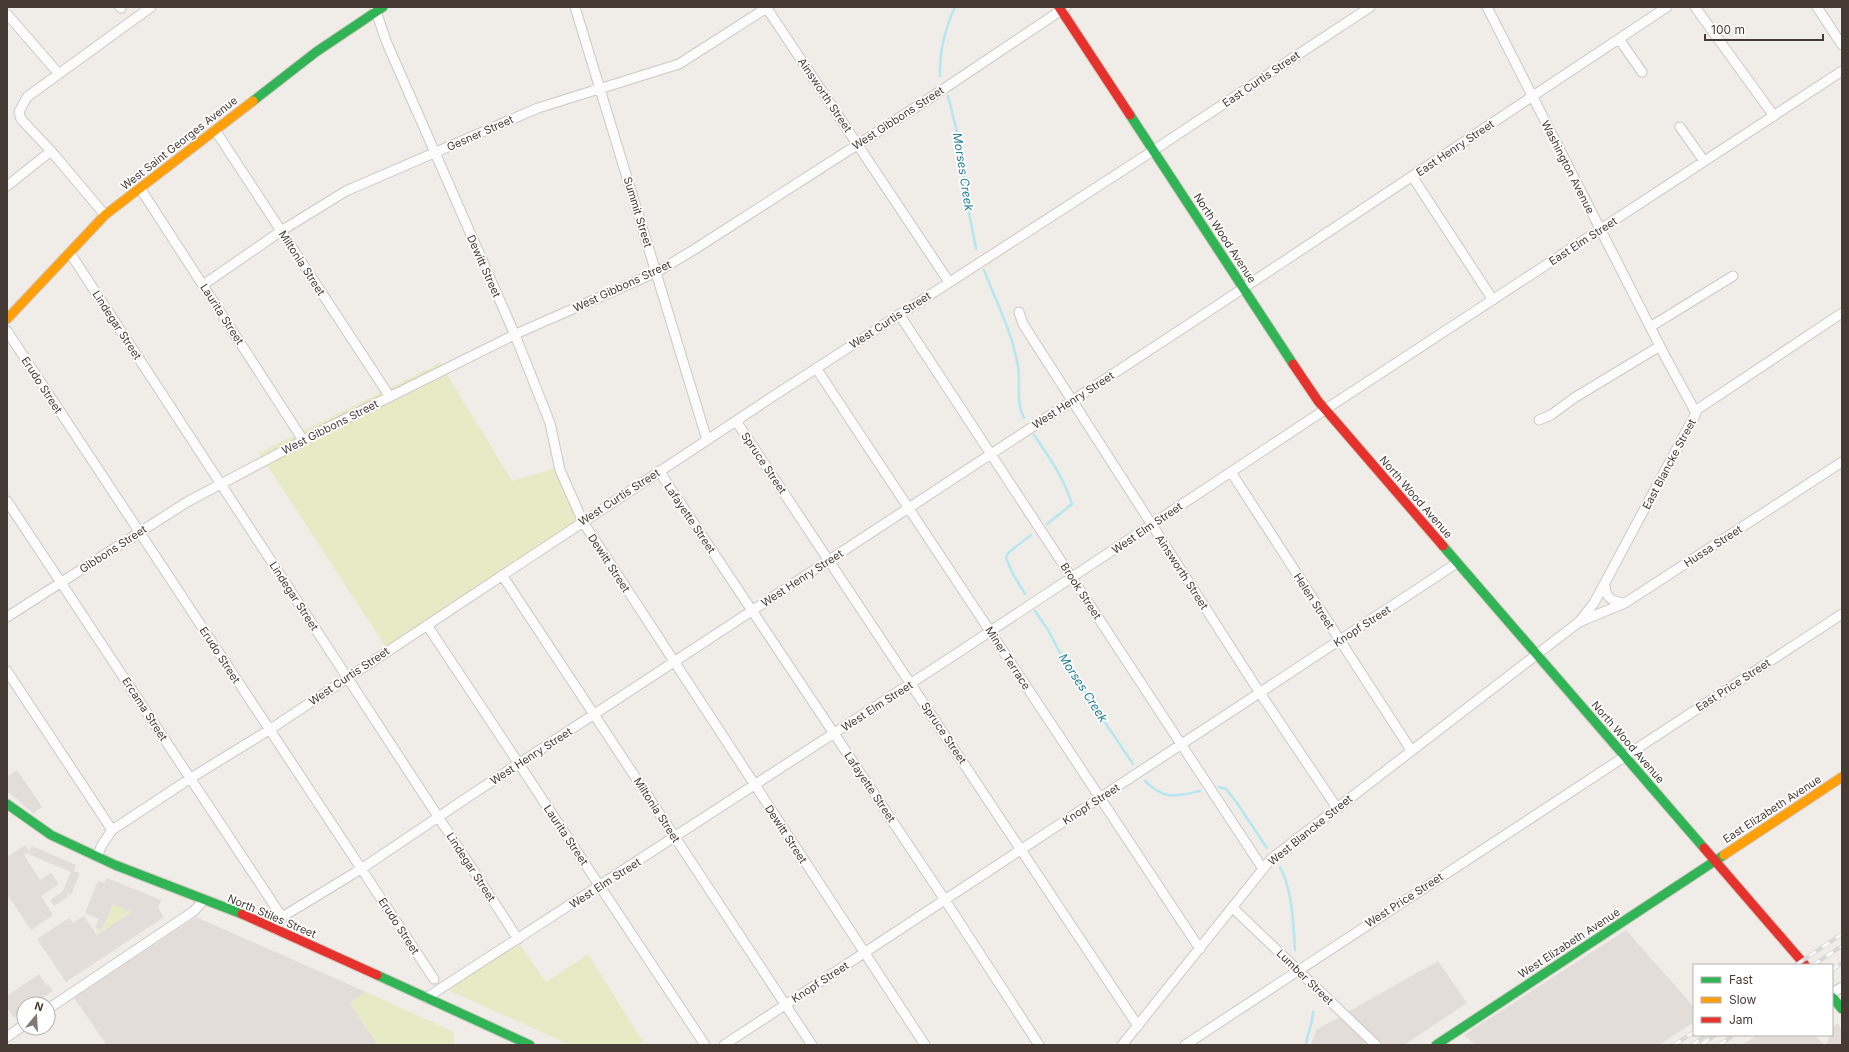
<svg xmlns="http://www.w3.org/2000/svg" width="1849" height="1052" viewBox="0 0 1849 1052" font-family="Inter,sans-serif">
<rect width="100%" height="100%" fill="#f0ece8"/>
<!-- industrial -->
<path fill="#e3ddd9" d="M196,917L366,992L350,1003L378,1045H107L74,998Z
M1438,961L1467,1003L1404,1045H1311L1316,1030Z"/>
<!-- green -->
<path fill="#e6ebc6" d="M440,363L512,481L563,466L585,525L388,650L259,453Z
M113,904L132,912L98,934L96,928L103,930Z
M518,942L546,982L588,954L643,1042L638,1045H570L448,990Z
M366,992L454,1032V1045H378L350,1003Z"/>
<!-- parking -->
<path fill="#e2ddd9" d="M17,770L42,807L33,813L7,791V777Z
M25,845L29,851L32,846L76,865L74,871L80,873L71,895L66,893L68,897L54,906L50,900L63,891L71,872L28,854L29,852L24,855L40,880L51,873L59,884L41,896L53,915L31,930L7,894V857Z
M107,878L161,900L158,908L164,917L66,982L37,939L69,918L73,923L84,916L97,935L131,912L113,904L102,930L95,927L99,919L85,913L98,881L104,883Z
M1626,930L1694,1007V1022L1659,1045H1476L1464,1035Z
M39,974L47,986L49,985L53,991L34,1004H24V1011L14,1018L7,1008V996Z
M1837,1023L1842,1030V1045H1826L1830,1035H1832L1833,1028Z
M1757,1035H1815L1824,1045H1742Z"/>
<g fill="none" stroke-linecap="round" stroke-linejoin="round">
<!-- stream -->
<path stroke="#b6e7f0" stroke-width="2.5" d="M940,76C939,51 945,29 955,7
M948,96L958,136L968,207L976,249
M984,270C996,301 1012,332 1018,366C1021,383 1015,401 1024,418
M1034,435C1049,457 1064,478 1072,504L1047,524
M1025,594L1013,574L1006,558L1008,553L1031,535
M1035,611L1048,630L1067,666L1133,764
M1145,781C1165,800 1174,797 1200,791
M1219,787L1226,789L1237,803L1267,848
M1280,867C1293,892 1293,922 1295,950
M1306,1045C1307,1033 1313,1024 1313,1012"/>
<defs>
<path id="street" d="M120,7L121,8
M575,7L707,440
M766,7L949,282
M1695,7L1774,116
M1817,7L1842,45
M375,8L386,41L515,335L550,423L560,470L583,522L925,1045
M7,14L59,74
M1619,39L1642,72
M1680,127L1704,161
M215,130L390,397
M1412,176L1493,300
M7,186L51,151
M140,188L303,440
M105,215L51,151L21,119L19,112L27,97L151,7
M70,253L518,939
M203,285L281,231L346,191L538,108L679,64L768,7
M1019,312L1023,324L1260,693L1337,808
M899,314L1263,869
M1650,327L1733,276
M7,331L434,979
M816,368L1200,949
M1695,411L1842,313
M1539,420L1551,415L1574,398L1660,346
M736,421L1138,1026
M659,471L945,900L1039,1045
M1231,472L1411,750
M7,501L282,917
M502,575L812,1045
M1605,585C1605,598 1613,602 1625,603
M7,617L187,502L319,432L518,333L657,272L695,249L927,100L1066,7
M1579,622L1625,603L1842,462
M427,625L705,1045
M7,671L112,830
M97,856L102,845L112,830L191,778L269,730L775,395L1148,154L1370,7
M1233,908L1376,1045
M275,929L282,917L361,869L471,795L1209,311L1667,7
M1832,993L1842,987
M426,998L956,654L1329,407L1842,71
M48,1009L194,911L203,901
M7,1037L24,1025
M724,1045L1457,563
M1122,1045L1271,859L1579,622L1594,603L1696,413L1666,358L1487,7
M1185,1045L1842,614"/>
<path id="fast" d="M253,101L316,52L383,7
M1130,115L1293,364
M1443,546L1704,848
M7,804L51,835L115,865L242,914
M377,975L530,1045
M1832,997L1842,1009
M1436,1045L1724,855"/>
<path id="slow" d="M7,319L105,215L253,101
M1724,855L1842,777"/>
<path id="jam" d="M1059,7L1130,115
M1293,364L1318,401L1443,546
M1704,848L1805,965
M242,914L377,975"/>
</defs>
<!-- street casing -->
<use href="#street" stroke="#ccc8c4" stroke-width="11"/>
<!-- fast casing -->
<use href="#fast" stroke="#d1c8c0" stroke-width="11"/>
<!-- slow casing -->
<use href="#slow" stroke="#d1c8c0" stroke-width="11"/>
<!-- jam casing -->
<use href="#jam" stroke="#d1c8c0" stroke-width="11"/>
<!-- street -->
<use href="#street" stroke="#fdfcfc" stroke-width="9"/>
<!-- fast -->
<use href="#fast" stroke="#30b455" stroke-width="9"/>
<!-- slow -->
<use href="#slow" stroke="#ff9f0a" stroke-width="9"/>
<!-- jam -->
<use href="#jam" stroke="#e5322d" stroke-width="9"/>
<defs>
<path id="rail" d="M1796,965L1842,934
M1813,965L1842,946
M1832,970L1842,963
M1702,1044L1716,1035
M1674,1045L1694,1032
M1692,1045L1707,1035
M1719,1045L1734,1035"/>
</defs>
<!-- rail casing -->
<use href="#rail" stroke="#d9d8d8" stroke-width="4"/>
<!-- rail -->
<use href="#rail" stroke="#fff" stroke-width="2.5" stroke-dasharray="8" stroke-linecap="butt"/>
</g>
<g text-anchor="middle" stroke-width="3.5" stroke-linejoin="round" paint-order="stroke">
<!-- street labels -->
<g font-size="11" fill="#463b34" stroke="#fff">
<text transform="translate(1261 79) rotate(-34)" y="4">East Curtis Street</text>
<text transform="translate(825 95) rotate(56)" y="4">Ainsworth Street</text>
<text transform="translate(898 118) rotate(-33)" y="4">West Gibbons Street</text>
<text transform="translate(480 133) rotate(-24)" y="4">Gesner Street</text>
<text transform="translate(179 143) rotate(-38)" y="4">West Saint Georges Avenue</text>
<text transform="translate(1455 148) rotate(-34)" y="4">East Henry Street</text>
<text transform="translate(1568 167) rotate(63)" y="4">Washington Avenue</text>
<text transform="translate(638 212) rotate(73)" y="4">Summit Street</text>
<text transform="translate(1225 238) rotate(57)" y="4">North Wood Avenue</text>
<text transform="translate(1583 241) rotate(-33)" y="4">East Elm Street</text>
<text transform="translate(302 263) rotate(57)" y="4">Miltonia Street</text>
<text transform="translate(484 266) rotate(66)" y="4">Dewitt Street</text>
<text transform="translate(622 286) rotate(-25)" y="4">West Gibbons Street</text>
<text transform="translate(222 314) rotate(57)" y="4">Laurita Street</text>
<text transform="translate(890 320) rotate(-33)" y="4">West Curtis Street</text>
<text transform="translate(117 325) rotate(57)" y="4">Lindegar Street</text>
<text transform="translate(42 385) rotate(57)" y="4">Erudo Street</text>
<text transform="translate(1073 400) rotate(-33)" y="4">West Henry Street</text>
<text transform="translate(330 427) rotate(-27)" y="4">West Gibbons Street</text>
<text transform="translate(764 463) rotate(56)" y="4">Spruce Street</text>
<text transform="translate(1669 464) rotate(-62)" y="4">East Blancke Street</text>
<text transform="translate(619 497) rotate(-33)" y="4">West Curtis Street</text>
<text transform="translate(1416 497) rotate(49)" y="4">North Wood Avenue</text>
<text transform="translate(690 518) rotate(56)" y="4">Lafayette Street</text>
<text transform="translate(1147 528) rotate(-34)" y="4">West Elm Street</text>
<text transform="translate(1713 546) rotate(-33)" y="4">Hussa Street</text>
<text transform="translate(113 549) rotate(-33)" y="4">Gibbons Street</text>
<text transform="translate(609 563) rotate(57)" y="4">Dewitt Street</text>
<text transform="translate(1182 572) rotate(57)" y="4">Ainsworth Street</text>
<text transform="translate(802 578) rotate(-33)" y="4">West Henry Street</text>
<text transform="translate(1081 591) rotate(57)" y="4">Brook Street</text>
<text transform="translate(294 596) rotate(57)" y="4">Lindegar Street</text>
<text transform="translate(1314 601) rotate(57)" y="4">Helen Street</text>
<text transform="translate(1362 626) rotate(-33)" y="4">Knopf Street</text>
<text transform="translate(220 655) rotate(57)" y="4">Erudo Street</text>
<text transform="translate(1008 658) rotate(57)" y="4">Miner Terrace</text>
<text transform="translate(349 676) rotate(-34)" y="4">West Curtis Street</text>
<text transform="translate(1733 685) rotate(-33)" y="4">East Price Street</text>
<text transform="translate(877 706) rotate(-33)" y="4">West Elm Street</text>
<text transform="translate(145 709) rotate(57)" y="4">Ercama Street</text>
<text transform="translate(944 733) rotate(56)" y="4">Spruce Street</text>
<text transform="translate(1628 742) rotate(49)" y="4">North Wood Avenue</text>
<text transform="translate(531 756) rotate(-33)" y="4">West Henry Street</text>
<text transform="translate(870 787) rotate(56)" y="4">Lafayette Street</text>
<text transform="translate(1091 804) rotate(-33)" y="4">Knopf Street</text>
<text transform="translate(1772 809) rotate(-33)" y="4">East Elizabeth Avenue</text>
<text transform="translate(657 810) rotate(57)" y="4">Miltonia Street</text>
<text transform="translate(1310 830) rotate(-39)" y="4">West Blancke Street</text>
<text transform="translate(786 834) rotate(57)" y="4">Dewitt Street</text>
<text transform="translate(566 835) rotate(56)" y="4">Laurita Street</text>
<text transform="translate(471 867) rotate(57)" y="4">Lindegar Street</text>
<text transform="translate(605 883) rotate(-33)" y="4">West Elm Street</text>
<text transform="translate(1404 900) rotate(-33)" y="4">West Price Street</text>
<text transform="translate(272 916) rotate(23)" y="4">North Stiles Street</text>
<text transform="translate(399 926) rotate(57)" y="4">Erudo Street</text>
<text transform="translate(1569 943) rotate(-33)" y="4">West Elizabeth Avenue</text>
<text transform="translate(1305 977) rotate(44)" y="4">Lumber Street</text>
<text transform="translate(820 982) rotate(-33)" y="4">Knopf Street</text>
</g>
<!-- water labels -->
<g font-size="12" font-style="italic" fill="#238196" stroke="#fff">
<text transform="translate(963 172) rotate(81)" y="4">Morses Creek</text>
<text transform="translate(1083 688) rotate(57)" y="4">Morses Creek</text>
</g>
</g>
<!-- border -->
<rect width="1849" height="1052" fill="none" stroke="#463b34" stroke-width="16"/>
<!-- legend -->
<rect x="1693" y="964" width="140" height="72" fill="#ffffff" stroke="#b5b1ae"/>
<rect x="1701" y="977" width="20" height="6" fill="#30b455" stroke="#b5b1ae"/>
<text x="1729" y="984" font-size="12" fill="#463b34">Fast</text>
<rect x="1701" y="997" width="20" height="6" fill="#ff9f0a" stroke="#b5b1ae"/>
<text x="1729" y="1004" font-size="12" fill="#463b34">Slow</text>
<rect x="1701" y="1017" width="20" height="6" fill="#e5322d" stroke="#b5b1ae"/>
<text x="1729" y="1024" font-size="12" fill="#463b34">Jam</text>
<!-- north arrow -->
<g transform="translate(36 1016) rotate(18)"><circle r="19" fill="#ffffff" stroke="#b5b1ae"/>
<path d="M0-3L7 15L0 10L-7 15Z" fill="#827973"/>
<text y="-6" font-size="11" font-weight="bold" text-anchor="middle" fill="#463b34">N</text>
</g>
<!-- scale -->
<path d="M1705 34v6h118v-6" fill="none" stroke="#463b34" stroke-width="2"/>
<text x="1711" y="34" font-size="12" fill="#463b34" stroke="#ffffff" stroke-width="3" paint-order="stroke">100 m</text>
</svg>
